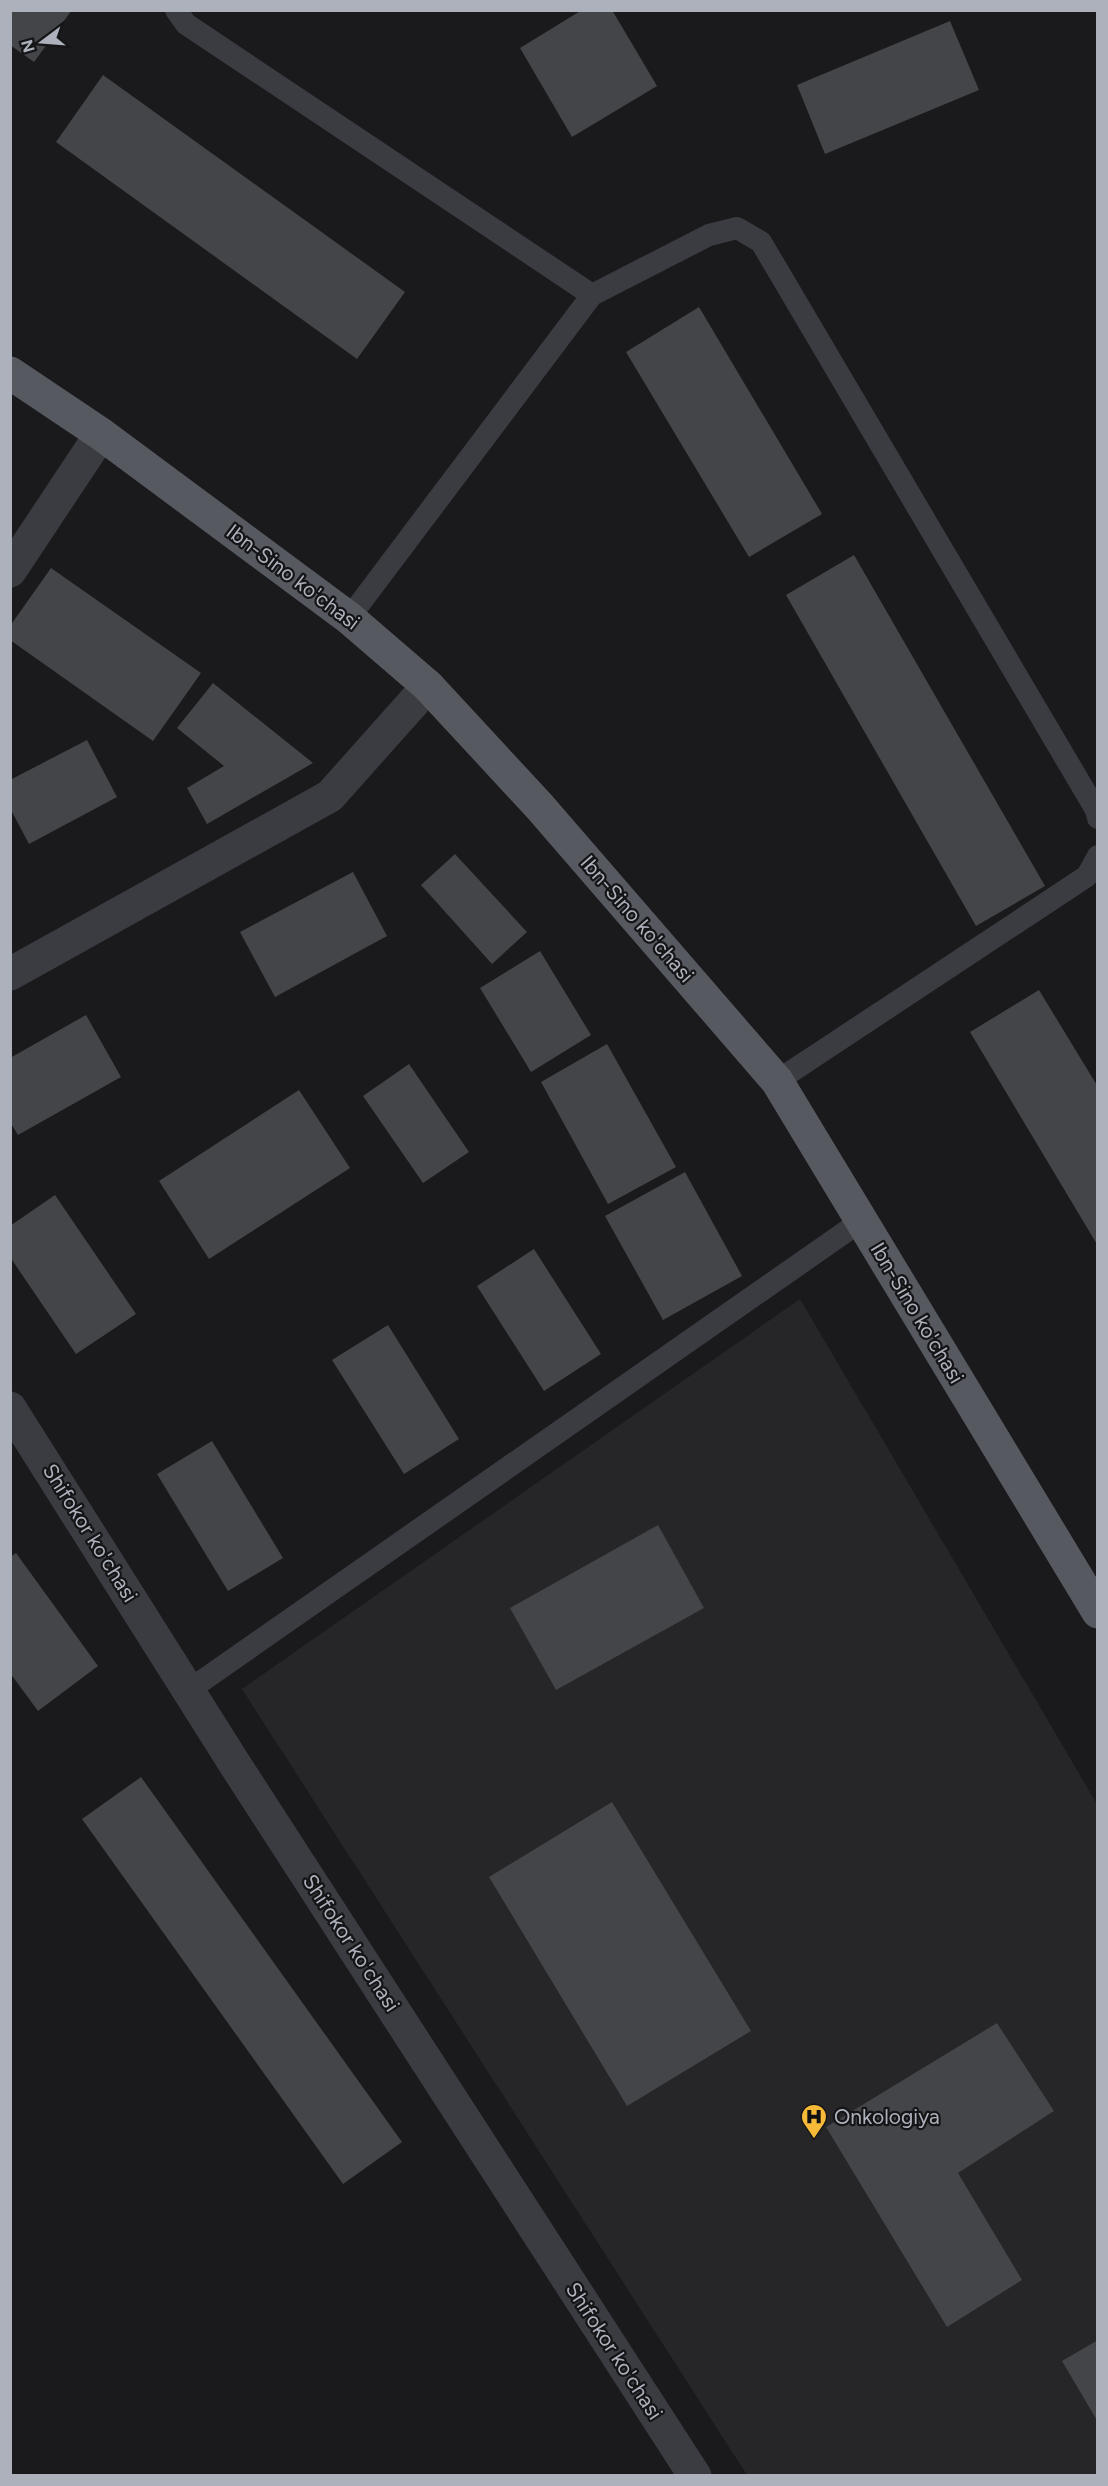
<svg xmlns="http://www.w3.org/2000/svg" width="1108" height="2486" viewBox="0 0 1108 2486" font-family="Figtree,sans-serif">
<rect width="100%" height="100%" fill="#1a1a1c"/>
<!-- built -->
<path fill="#262629" d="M800,1299L1097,1804V2475H747L242,1689Z"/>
<!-- building -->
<path fill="#444549" d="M10,10H72L34,62L10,45Z
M582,10H612L657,86L572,137L520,48Z
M950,21L979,90L825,154L797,85Z
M103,75L405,292L357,359L56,142Z
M699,307L822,514L749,557L626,352Z
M854,555L1045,886L976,926L786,595Z
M51,568L201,673L153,741L10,640V626Z
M213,683L313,763L207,824L187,788L224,766L177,728Z
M87,740L117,797L29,844L10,808V780Z
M455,854L527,932L492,964L421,885Z
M353,872L387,936L275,997L240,932Z
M540,951L591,1035L531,1072L480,988Z
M1039,990L1098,1087V1246L970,1032Z
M86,1015L121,1077L18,1135L10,1122V1058Z
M607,1044L676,1167L608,1204L541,1082Z
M409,1064L469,1152L423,1183L363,1096Z
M299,1090L350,1168L209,1259L159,1181Z
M685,1172L742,1276L663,1320L605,1216Z
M55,1195L136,1314L76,1354L10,1257V1226Z
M534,1249L601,1354L544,1391L477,1286Z
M388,1325L459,1439L404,1474L332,1360Z
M212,1441L283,1558L228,1591L157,1474Z
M658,1525L704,1608L556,1690L510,1608Z
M16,1553L98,1666L38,1711L10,1673V1557Z
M141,1777L402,2142L343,2184L82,1819Z
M612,1802L751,2031L627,2106L489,1877Z
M997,2023L1054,2111L958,2173L1022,2280L947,2327L826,2127Z
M1098,2340V2422L1062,2361Z"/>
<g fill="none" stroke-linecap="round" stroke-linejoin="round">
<!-- service -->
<path stroke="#3b3c41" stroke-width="22" d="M176,10L186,24L592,295
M349,618L592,295L709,235L737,228L761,242L1096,810L1098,818
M777,1081L1087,876L1098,856
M189,1690L861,1221"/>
<!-- minor -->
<path stroke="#3b3c41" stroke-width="33" d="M10,571L101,434
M10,974L330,796L428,686
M10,1408L236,1766L695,2476"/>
<!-- primary -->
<path stroke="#575961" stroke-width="33" d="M10,373L101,434L349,618L428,686L540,807L777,1081L1098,1612"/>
</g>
<!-- icons -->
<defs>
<symbol id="hospital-pin" viewBox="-11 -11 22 30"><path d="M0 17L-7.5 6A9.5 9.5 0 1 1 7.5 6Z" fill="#f6ba38" stroke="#151517"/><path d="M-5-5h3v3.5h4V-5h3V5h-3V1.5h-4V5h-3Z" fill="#111"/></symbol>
</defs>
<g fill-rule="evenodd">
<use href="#hospital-pin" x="799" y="2102" width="30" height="40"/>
</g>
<g text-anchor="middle" stroke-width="4.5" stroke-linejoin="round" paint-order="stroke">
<!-- street labels -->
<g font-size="21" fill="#acb1bc" stroke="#151517">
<text transform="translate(293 577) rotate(37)" y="7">Ibn-Sino ko'chasi</text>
<text transform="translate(637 919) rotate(49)" y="7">Ibn-Sino ko'chasi</text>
<text transform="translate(917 1313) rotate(59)" y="7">Ibn-Sino ko'chasi</text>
<text transform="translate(90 1533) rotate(58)" y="7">Shifokor ko'chasi</text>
<text transform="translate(351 1943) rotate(57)" y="7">Shifokor ko'chasi</text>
<text transform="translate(614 2351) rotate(57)" y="7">Shifokor ko'chasi</text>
</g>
<!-- poi labels -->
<g font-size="21" fill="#acb1bc" stroke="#151517" text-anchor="start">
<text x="834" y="2124">Onkologiya</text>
</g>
</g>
<!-- border -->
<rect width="1108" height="2486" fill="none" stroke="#acb1bc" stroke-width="24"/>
<!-- north arrow -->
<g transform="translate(42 42) rotate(254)" stroke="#151517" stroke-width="4.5" paint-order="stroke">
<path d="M0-4.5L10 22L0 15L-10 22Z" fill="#acb1bc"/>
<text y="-9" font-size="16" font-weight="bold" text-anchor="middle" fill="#acb1bc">N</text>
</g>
</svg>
